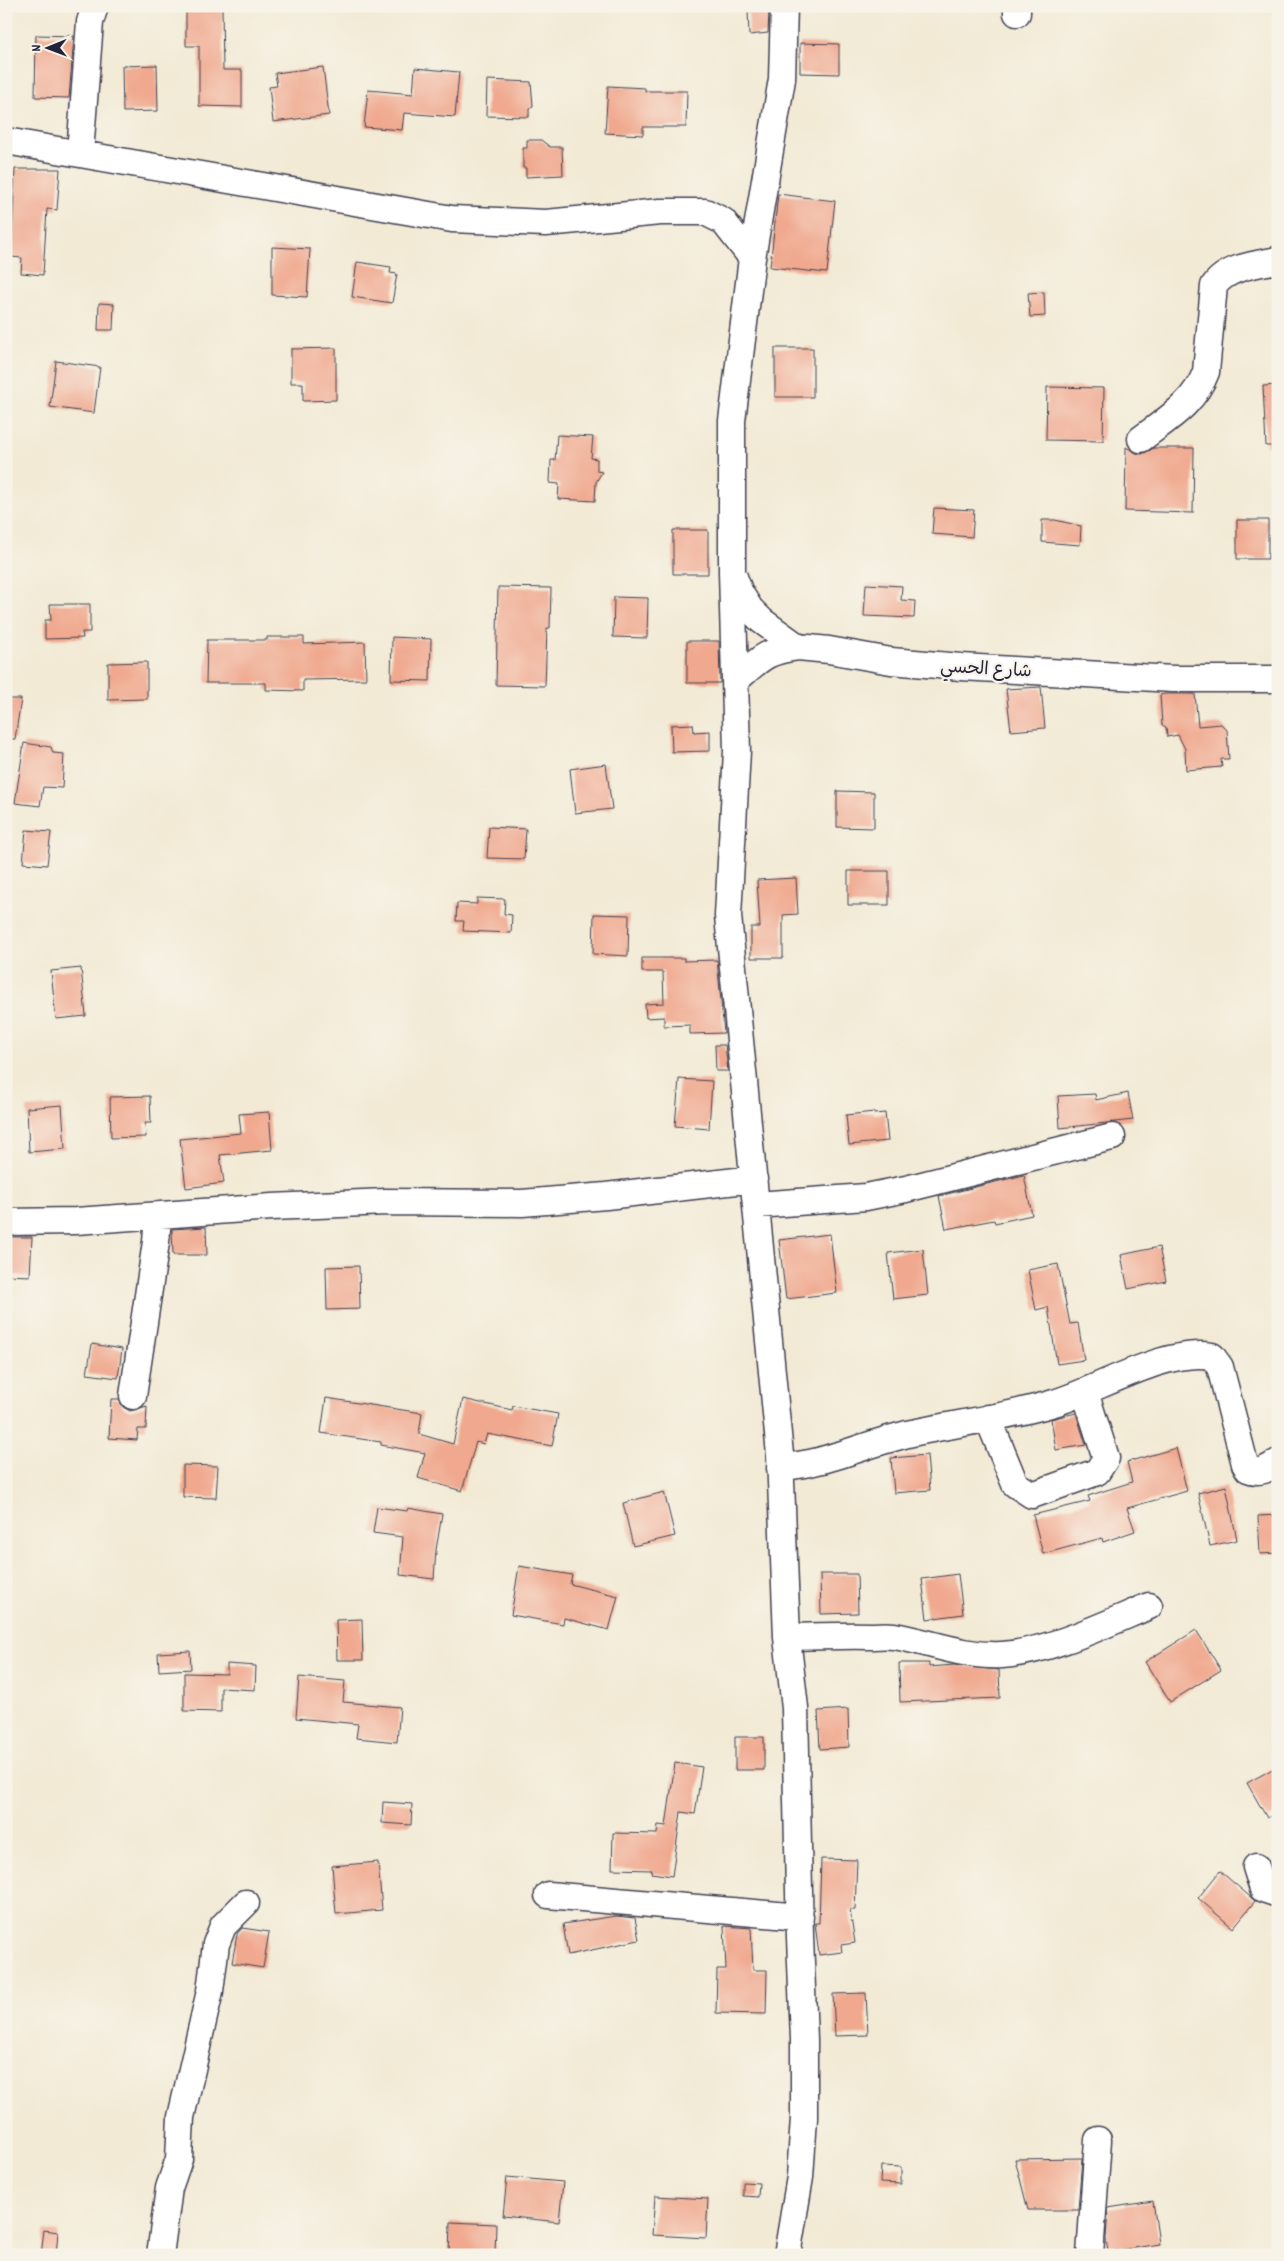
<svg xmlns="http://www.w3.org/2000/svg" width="1284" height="2261" viewBox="0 0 1284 2261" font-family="Dekko,'Playpen Sans Arabic',sans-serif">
<rect width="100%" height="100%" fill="#f7f3e8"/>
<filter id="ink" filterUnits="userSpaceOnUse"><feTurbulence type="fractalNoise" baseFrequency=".02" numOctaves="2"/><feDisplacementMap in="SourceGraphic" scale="10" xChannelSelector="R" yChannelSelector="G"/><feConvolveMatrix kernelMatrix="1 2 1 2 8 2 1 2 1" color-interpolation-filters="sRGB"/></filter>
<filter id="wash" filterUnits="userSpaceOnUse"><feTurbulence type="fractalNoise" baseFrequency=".0096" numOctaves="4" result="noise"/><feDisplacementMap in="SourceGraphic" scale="20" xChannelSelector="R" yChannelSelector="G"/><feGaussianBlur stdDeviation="1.12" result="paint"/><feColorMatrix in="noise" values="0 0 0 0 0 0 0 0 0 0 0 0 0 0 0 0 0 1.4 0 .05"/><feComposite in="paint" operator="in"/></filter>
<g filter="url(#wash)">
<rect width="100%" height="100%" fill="#f2ead5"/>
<g id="blocks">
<!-- building -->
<path fill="#f0a88e" d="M186,7H222L223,70H242V107L199,106V46H186Z
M769,10L768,33L749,35L748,11Z
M36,35L74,36L69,98L35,97Z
M800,43L839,44V74L800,73Z
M157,65L158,111L123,112L122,66Z
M323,67L329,115L273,122L269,87L277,86L275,73Z
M415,68L459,72L455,117L404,113L402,130L364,127L368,90L413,94Z
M487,80L531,82L533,106L529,109V117L486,116Z
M608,86L645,88V91H687L686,127H643V135L605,133Z
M527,140H541L550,147H562L563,175L526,177V168H523V148H527Z
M15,169H60L57,210L47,209L43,275L21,273L22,258L11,257Z
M778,194L835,201L827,273L770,267Z
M272,247L310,249L307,297L272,295Z
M357,262L391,267L390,273L397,274L392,303L352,297Z
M1044,292L1045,316L1030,317L1028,293Z
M99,303L114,304L113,330H98Z
M336,348V400L303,401V383H291V349Z
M775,348H813V397H775Z
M56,361L100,367L94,413L50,407Z
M1278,385V446H1266L1263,386Z
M1047,387L1104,388L1103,441L1046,440Z
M557,435L593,437L591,458L597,459V471L602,472L596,482L595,501L558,499L559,484L550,483L551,460H555Z
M1126,447L1136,453L1142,454L1154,448H1194L1193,513L1125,511Z
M934,508L974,510L972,537L932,534Z
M1042,520H1055L1081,526L1080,545L1042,542Z
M1237,520H1268V559H1237Z
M673,530H708V574H673Z
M866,584L902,586L901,600L915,601L914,618L864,616Z
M498,587L551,588L550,628H547L545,686L496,685Z
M614,597L648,598L647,638L613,637Z
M50,604H90V632H82L83,638L45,639V620H51Z
M267,637H304V644L365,642L366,679L303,680V691L266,690V683H206L207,640H267Z
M392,637L431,639L430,681L391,680Z
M687,641H719L720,683H687Z
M147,662V699L108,700V663Z
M1041,687L1045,728L1011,731L1006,689Z
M1165,694H1195L1198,726L1221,724L1227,730L1229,759H1221L1222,767L1186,770L1185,749L1178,735L1167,737L1166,727L1162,725L1160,695Z
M6,699H21L15,739H6Z
M693,724L694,732L710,731V751L672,752L671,725Z
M24,743L51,747L53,753L64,754L62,788L43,787L40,806L15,803Z
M606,764L612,809L575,813L570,769Z
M837,791L874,792V828L837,827Z
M489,827L526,829L524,859L487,858Z
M26,830L51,832L47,865L23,863Z
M848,871H889V905H848Z
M796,878L798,914L783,915V958H751V927H760L757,880Z
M477,898L505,899L504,914L512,915L511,933L463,931L464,921H456L457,903L477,904Z
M594,914L629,915L628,956L593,954Z
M642,958H684V961L717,960L724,1033L690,1034V1025L664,1026V1017L646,1018L645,1004L664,1003L663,972H642Z
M81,968L86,1016L56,1019L51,971Z
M715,1045H725L728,1071H716Z
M679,1079L712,1081L709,1129L675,1126Z
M1128,1093L1133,1120L1060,1128L1058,1096L1095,1094L1096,1100Z
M150,1096L151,1123H145L146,1137L111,1138L110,1097Z
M62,1105L65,1149L29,1152L27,1108Z
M269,1112L272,1150L220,1155L224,1183L186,1188L180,1139L241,1133L239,1114Z
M874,1112V1114L885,1113L888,1141L849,1145L846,1115Z
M1024,1175L1032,1215L995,1223L994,1220L946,1229L939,1196Z
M206,1227L207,1255H173L172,1229Z
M830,1234L837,1293L786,1299L779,1240Z
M6,1237H32L30,1276L6,1275Z
M1159,1247L1166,1281L1128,1289L1121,1255Z
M923,1249L928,1295L893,1299L888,1253Z
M1058,1264L1070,1324L1078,1323L1084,1360L1057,1364L1048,1307L1036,1310L1028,1270Z
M359,1266L360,1309L327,1310L326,1267Z
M92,1344L122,1349L118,1378L87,1374Z
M326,1398L422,1413L419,1434L453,1444L463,1399L512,1410L513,1406L558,1414L552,1446L487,1434L484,1444L476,1442L462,1491L418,1478L425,1453L381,1445V1442L321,1433Z
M111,1399H119L123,1407L130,1411L147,1406L146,1429H138L137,1440L109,1438Z
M1076,1413L1086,1445L1056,1450L1051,1419Z
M1176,1448L1187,1491L1127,1508L1135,1531L1103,1542L1102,1538L1043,1554L1033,1515L1090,1501L1088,1496L1132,1482L1127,1462Z
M927,1455L930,1490L894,1493L891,1458Z
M183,1465L218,1466L216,1498L183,1497Z
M1226,1486L1237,1540L1210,1546L1198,1493Z
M664,1492L675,1536L633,1546L623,1503Z
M377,1507L407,1511L408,1508L442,1514L436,1550L434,1579L400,1575L403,1537L373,1533Z
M1278,1515V1553L1260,1554L1258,1516Z
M519,1566L572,1575L570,1584L618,1596L609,1630L564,1618L563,1624L511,1615Z
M820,1574H857L858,1613L821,1614Z
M958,1574L963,1614L927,1619L922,1579Z
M362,1619L363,1660H337L336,1620Z
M1196,1630L1221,1670L1170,1702L1145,1662Z
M190,1651L191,1669L159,1671L158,1653Z
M899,1663H929V1667L954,1665L999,1670L1000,1698L900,1702Z
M227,1664L256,1666L255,1690L221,1688V1712L184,1711V1673L227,1674Z
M299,1677L345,1681L343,1702L400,1707L397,1742L356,1738L358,1724L296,1718Z
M848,1709L849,1747L820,1749L818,1711Z
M735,1737H764V1770H735Z
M675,1763L702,1767L695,1814L681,1812L672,1876L651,1873L652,1870L612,1869L613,1833L657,1834L658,1825L666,1826Z
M1278,1766V1812L1267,1818L1247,1783Z
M383,1802L412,1804L411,1825L382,1823Z
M821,1859L857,1860L855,1910H850L855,1943L841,1945L842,1952L819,1955L815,1923H819Z
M378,1862L382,1910L336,1914L332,1866Z
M1220,1871L1255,1901L1233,1928L1198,1898Z
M616,1916L635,1918L639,1940L568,1955L563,1924Z
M724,1926L751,1928L753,1970H767L766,2014L716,2013L717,1969H726Z
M242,1928L269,1932L263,1968L232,1963L237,1934Z
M866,1993L868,2035L835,2036L833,1994Z
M1082,2158L1078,2210H1028L1015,2159Z
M881,2166L901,2167V2184L880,2183Z
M507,2177L563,2182L559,2222L503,2216Z
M743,2182L759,2183L758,2197L743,2196Z
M655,2196L708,2199L706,2238L652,2235Z
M1153,2201L1159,2244L1108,2252L1106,2239L1108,2208Z
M450,2222L496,2224L495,2255H449Z
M44,2230L58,2232L56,2255H41Z"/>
</g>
</g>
<g filter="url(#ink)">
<use href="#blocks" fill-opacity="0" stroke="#414052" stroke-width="1"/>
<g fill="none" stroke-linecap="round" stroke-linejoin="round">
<defs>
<path id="minor" d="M784,6L782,79L752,258L732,421V572L737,751L728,916L780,1455L787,1637L795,1708L800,1937L804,2040V2118L800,2177L787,2255
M1017,13V6
M6,141L452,219L546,223L660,212H705L723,221L752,258
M80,153L90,22L95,6
M1141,439C1167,419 1194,404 1206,372L1214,286C1226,267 1257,264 1278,260
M734,577L740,593L750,609L762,621L798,647L829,650L891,661L961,667L1173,679H1278
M736,680C760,659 765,651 798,647
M756,1205L866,1197L906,1189L1112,1137
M6,1222L76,1221L272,1207L386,1202L522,1203L606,1196L754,1179
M133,1396L156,1242L158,1216
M988,1418L1015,1484L1032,1495L1097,1472L1106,1458L1085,1392
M780,1468C793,1466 806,1464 818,1461C850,1453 880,1440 912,1433C959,1423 1007,1417 1054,1403C1100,1389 1165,1348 1212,1356L1220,1367L1245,1464L1248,1469C1260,1474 1268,1469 1278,1462
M787,1637C815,1637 843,1635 871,1636C878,1636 886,1635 894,1636C930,1642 964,1657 1002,1655C1048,1652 1106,1624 1149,1606
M1256,1867L1263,1889L1278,1894
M548,1895L800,1917
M160,2255L169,2188L179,2159L181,2117L210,1991L216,1944L223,1926L246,1903
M1090,2255L1098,2140"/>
</defs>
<!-- minor casing -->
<use href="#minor" stroke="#414052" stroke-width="29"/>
<!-- minor -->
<use href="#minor" stroke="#fff" stroke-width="26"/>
</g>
</g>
<g text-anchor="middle" stroke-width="4.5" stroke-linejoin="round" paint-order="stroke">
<!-- street labels -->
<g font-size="18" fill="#22223b" stroke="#f7f3e8">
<text transform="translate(986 668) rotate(3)" y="6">شارع الحسي</text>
</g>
</g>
<!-- margin -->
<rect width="1284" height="2261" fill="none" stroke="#f7f3e8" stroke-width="25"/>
<!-- north arrow -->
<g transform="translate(48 48) rotate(269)" stroke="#f7f3e8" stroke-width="4" paint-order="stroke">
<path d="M0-4L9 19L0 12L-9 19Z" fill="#22223b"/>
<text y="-8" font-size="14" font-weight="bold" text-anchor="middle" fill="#22223b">N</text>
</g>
</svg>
